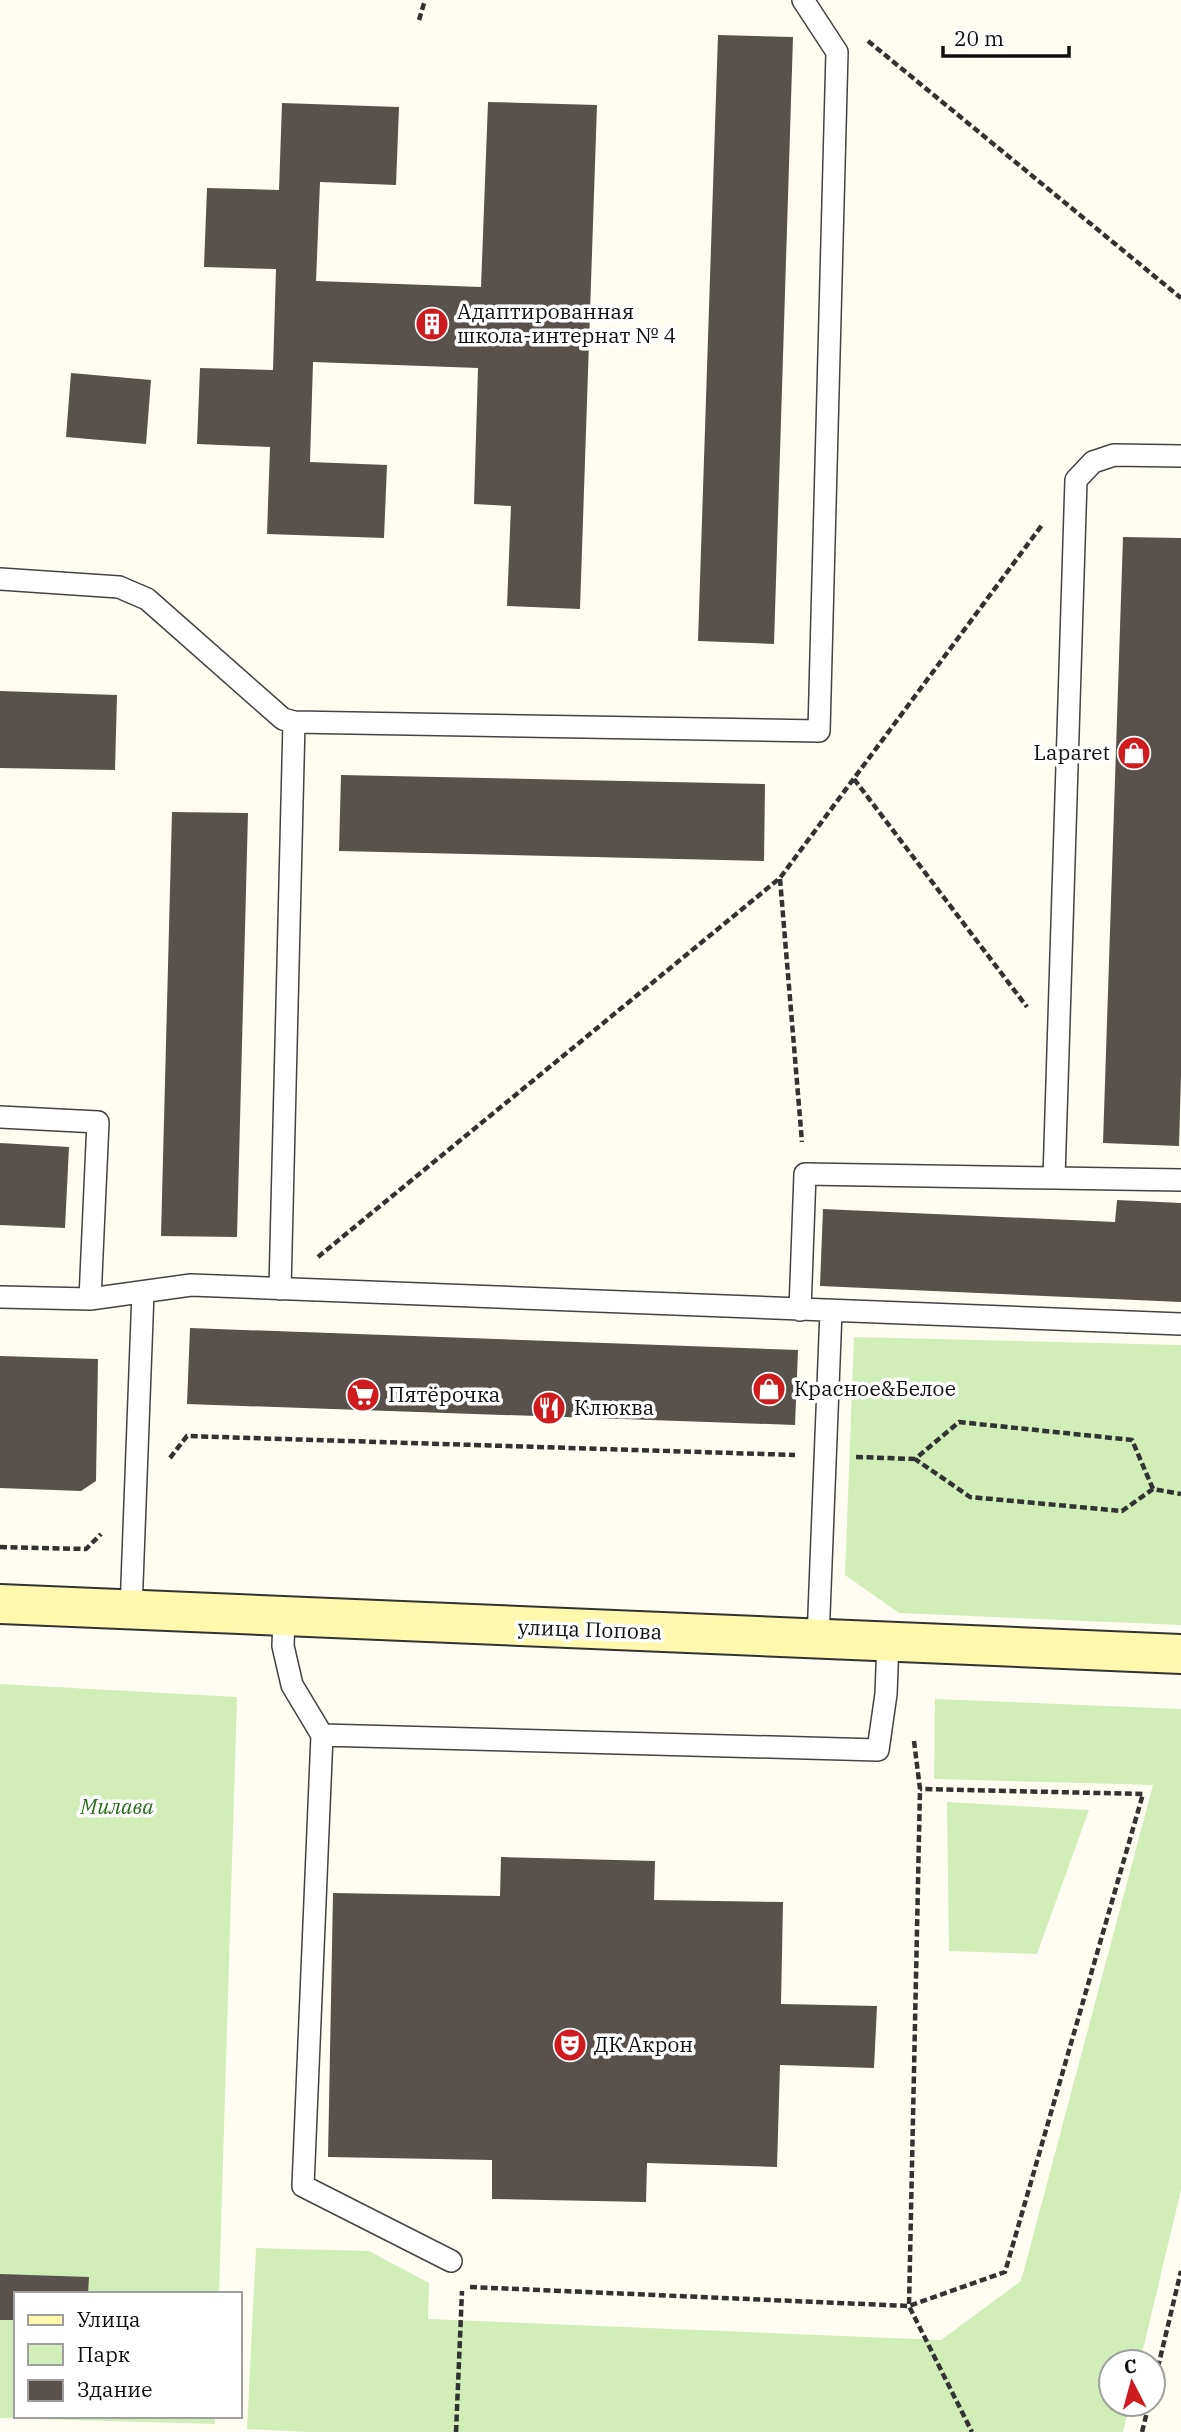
<svg xmlns="http://www.w3.org/2000/svg" width="1181" height="2432" viewBox="0 0 1181 2432" font-family="'IBM Plex Serif',serif">
<rect width="100%" height="100%" fill="#fffdf2"/>
<!-- green -->
<path fill="#d2eeb8" d="M854,1337L1181,1345V1625L899,1613L845,1575Z
M0,1684L237,1697L219,2294H16V2416H215V2424L0,2418Z
M935,1699L1181,1709V2190L1140,2362H1111V2404H1130L1123,2432H305L247,2429L256,2248L369,2251L429,2283L428,2319L941,2340L1021,2281L1153,1785L934,1779Z
M947,1802L1089,1810L1037,1954L949,1951Z"/>
<!-- building -->
<path fill="#59514b" d="M718,35L793,37L774,644L698,641Z
M488,102L597,105L580,609L507,606L511,506L474,504L478,368L313,362L310,462L387,465L384,538L267,534L270,447L197,444L200,368L273,370L276,269L204,267L207,188L279,190L282,103L399,107L396,185L320,182L316,281L481,287Z
M71,373L151,380L146,444L66,437Z
M1123,537L1181,538V1075L1179,1146L1103,1143Z
M0,691L117,695L115,770L0,768Z
M341,775L765,784L764,861L339,851Z
M172,812L248,813L237,1237L161,1236Z
M0,1143L69,1147L65,1228L0,1225Z
M1117,1200L1181,1203V1302L820,1286L823,1209L1115,1222Z
M190,1328L798,1350L795,1425L187,1404Z
M0,1356L98,1359L96,1481L81,1491L0,1488Z
M501,1857L655,1861L654,1900L783,1902L781,2004L877,2006L874,2068L780,2065L777,2167L647,2163L646,2202L492,2199V2160L328,2157L333,1893L500,1896Z
M0,2274L89,2277L88,2294H16V2320H0Z"/>
<g fill="none" stroke-linecap="round" stroke-linejoin="round">
<defs>
<path id="lane" d="M1181,456L1114,455L1093,462L1076,480L1054,1178L1181,1180
M0,579L119,587L147,599L283,719L294,722L280,1289
M294,722L819,731L837,52L803,0
M0,1117L98,1122L90,1299
M0,1297L90,1299L191,1285L1181,1324
M800,1310L805,1174L1054,1178
M131,1610L143,1292
M284,1617L283,1646L292,1685L322,1735L878,1750L886,1694L888,1643
M818,1639L831,1311
M322,1735L303,2186L451,2261"/>
<path id="secondary" d="M0,1604L1181,1654"/>
</defs>
<!-- lane casing -->
<use href="#lane" stroke="#434343" stroke-width="24"/>
<!-- secondary casing -->
<use href="#secondary" stroke="#323232" stroke-width="42"/>
<!-- path -->
<path stroke="#323232" stroke-width="4.5" stroke-dasharray="7 3.5" stroke-linecap="butt" d="M419,20L425,0
M868,41L1181,298
M854,779L1027,1007
M780,879L802,1142
M318,1257L780,878L1042,525
M856,1457L915,1459
M170,1458L187,1436L795,1455
M1153,1489L1132,1440L959,1422L915,1459L970,1497L1122,1511L1153,1489L1181,1494
M0,1547L86,1549L101,1534
M914,1741L920,1789L909,2306L1005,2272L1143,1794L920,1789
M470,2287L909,2306L972,2432
M1153,2388L1181,2271
M456,2432L462,2291
M1142,2432L1149,2404"/>
<!-- lane -->
<use href="#lane" stroke="#fff" stroke-width="21"/>
<!-- secondary -->
<use href="#secondary" stroke="#fff8ad" stroke-width="38"/>
</g>
<!-- icons -->
<defs>
<symbol id="building-disc" viewBox="-11 -11 22 22"><circle r="9.5" fill="#cd1b1e" stroke="#fff"/><path d="M-4-6H4V6H1V3H-1V6H-4ZM-2.5-4.3h1.7v1.8h-1.7ZM.8-4.3h1.7v1.8H.8ZM-2.5-1h1.7V.8h-1.7ZM.8-1h1.7V.8H.8Z" fill="#fff"/></symbol>
<symbol id="shop-disc" viewBox="-11 -11 22 22"><circle r="9.5" fill="#cd1b1e" stroke="#fff"/><path d="M-5-2.5h2.3a2.7 3.5 0 0 1 5.4 0H5L5.5 6h-11ZM-1.5-2.5h3a1.5 2.3 0 0 0-3 0Z" fill="#fff"/></symbol>
<symbol id="supermarket-disc" viewBox="-11 -11 22 22"><circle r="9.5" fill="#cd1b1e" stroke="#fff"/><path d="M-6-5.5h2.5l.6 2H6L4.5 2H-2.5L-4.4-4H-6ZM-1.5 3.2a1.3 1.3 0 1 0 .1 0ZM3 3.2a1.3 1.3 0 1 0 .1 0Z" fill="#fff"/></symbol>
<symbol id="restaurant-disc" viewBox="-11 -11 22 22"><circle r="9.5" fill="#cd1b1e" stroke="#fff"/><path d="M-5-6h1v4h1v-4h1v4h1v-4h1v5L-1.5 .5V6h-2V.5L-5-1ZM5-6V6H3V1.5H1.5Q1.5-4 5-6Z" fill="#fff"/></symbol>
<symbol id="theatre-disc" viewBox="-11 -11 22 22"><circle r="9.5" fill="#cd1b1e" stroke="#fff"/><path d="M-5-5.5Q0-4 5-5.5V0Q5 5 0 6Q-5 5-5 0ZM-3.3-2.5H-1v1.5H-3.3ZM1-2.5H3.3v1.5H1ZM-2.8 1Q0 5.5 2.8 1Z" fill="#fff"/></symbol>
</defs>
<g fill-rule="evenodd">
<use href="#building-disc" x="413" y="305" width="38" height="38"/>
<use href="#shop-disc" x="1115" y="734" width="38" height="38"/>
<use href="#shop-disc" x="750" y="1370" width="38" height="38"/>
<use href="#supermarket-disc" x="344" y="1376" width="38" height="38"/>
<use href="#restaurant-disc" x="530" y="1389" width="38" height="38"/>
<use href="#theatre-disc" x="551" y="2026" width="38" height="38"/>
</g>
<g text-anchor="middle" stroke-width="7" stroke-linejoin="round" paint-order="stroke">
<!-- poi labels -->
<g font-size="21" fill="#101010" stroke="#fff" text-anchor="start">
<text x="457" y="319">Адаптированная<tspan x="457" dy="24">школа-интернат № 4</tspan></text>
<text x="1110" y="760" text-anchor="end">Laparet</text>
<text x="794" y="1396">Красное&amp;Белое</text>
<text x="388" y="1402">Пятёрочка</text>
<text x="574" y="1415">Клюква</text>
<text x="594" y="2052">ДК Акрон</text>
</g>
<!-- street labels -->
<g font-size="21" fill="#101010" stroke="#fff">
<text transform="translate(590 1630) rotate(2)" y="7">улица Попова</text>
</g>
<!-- park labels -->
<g font-size="21" font-style="italic" fill="#286e19" stroke="#fff">
<text x="117" y="1814">Милава</text>
</g>
</g>
<!-- legend -->
<rect x="14" y="2292" width="228" height="126" fill="#ffffff" stroke="#9f9f9f" stroke-width="2"/>
<rect x="28" y="2315" width="35" height="10" fill="#fff8ad" stroke="#9f9f9f" stroke-width="2"/>
<text x="77" y="2327" font-size="21" fill="#101010">Улица</text>
<rect x="28" y="2344" width="35" height="21" fill="#d2eeb8" stroke="#9f9f9f" stroke-width="2"/>
<text x="77" y="2362" font-size="21" fill="#101010">Парк</text>
<rect x="28" y="2380" width="35" height="21" fill="#59514b" stroke="#9f9f9f" stroke-width="2"/>
<text x="77" y="2397" font-size="21" fill="#101010">Здание</text>
<!-- north arrow -->
<g transform="translate(1132 2383) rotate(354)"><circle r="33" fill="#ffffff" stroke="#9f9f9f" stroke-width="2"/>
<path d="M0-5L12 26L0 18L-12 26Z" fill="#cd1b1e"/>
<text y="-10" font-size="19" font-weight="bold" text-anchor="middle" fill="#101010">С</text>
</g>
<!-- scale -->
<path d="M943 46v10h126v-10" fill="none" stroke="#101010" stroke-width="3.5"/>
<text x="954" y="46" font-size="21" fill="#101010" stroke="#ffffff" stroke-width="5" paint-order="stroke">20 m</text>
</svg>
